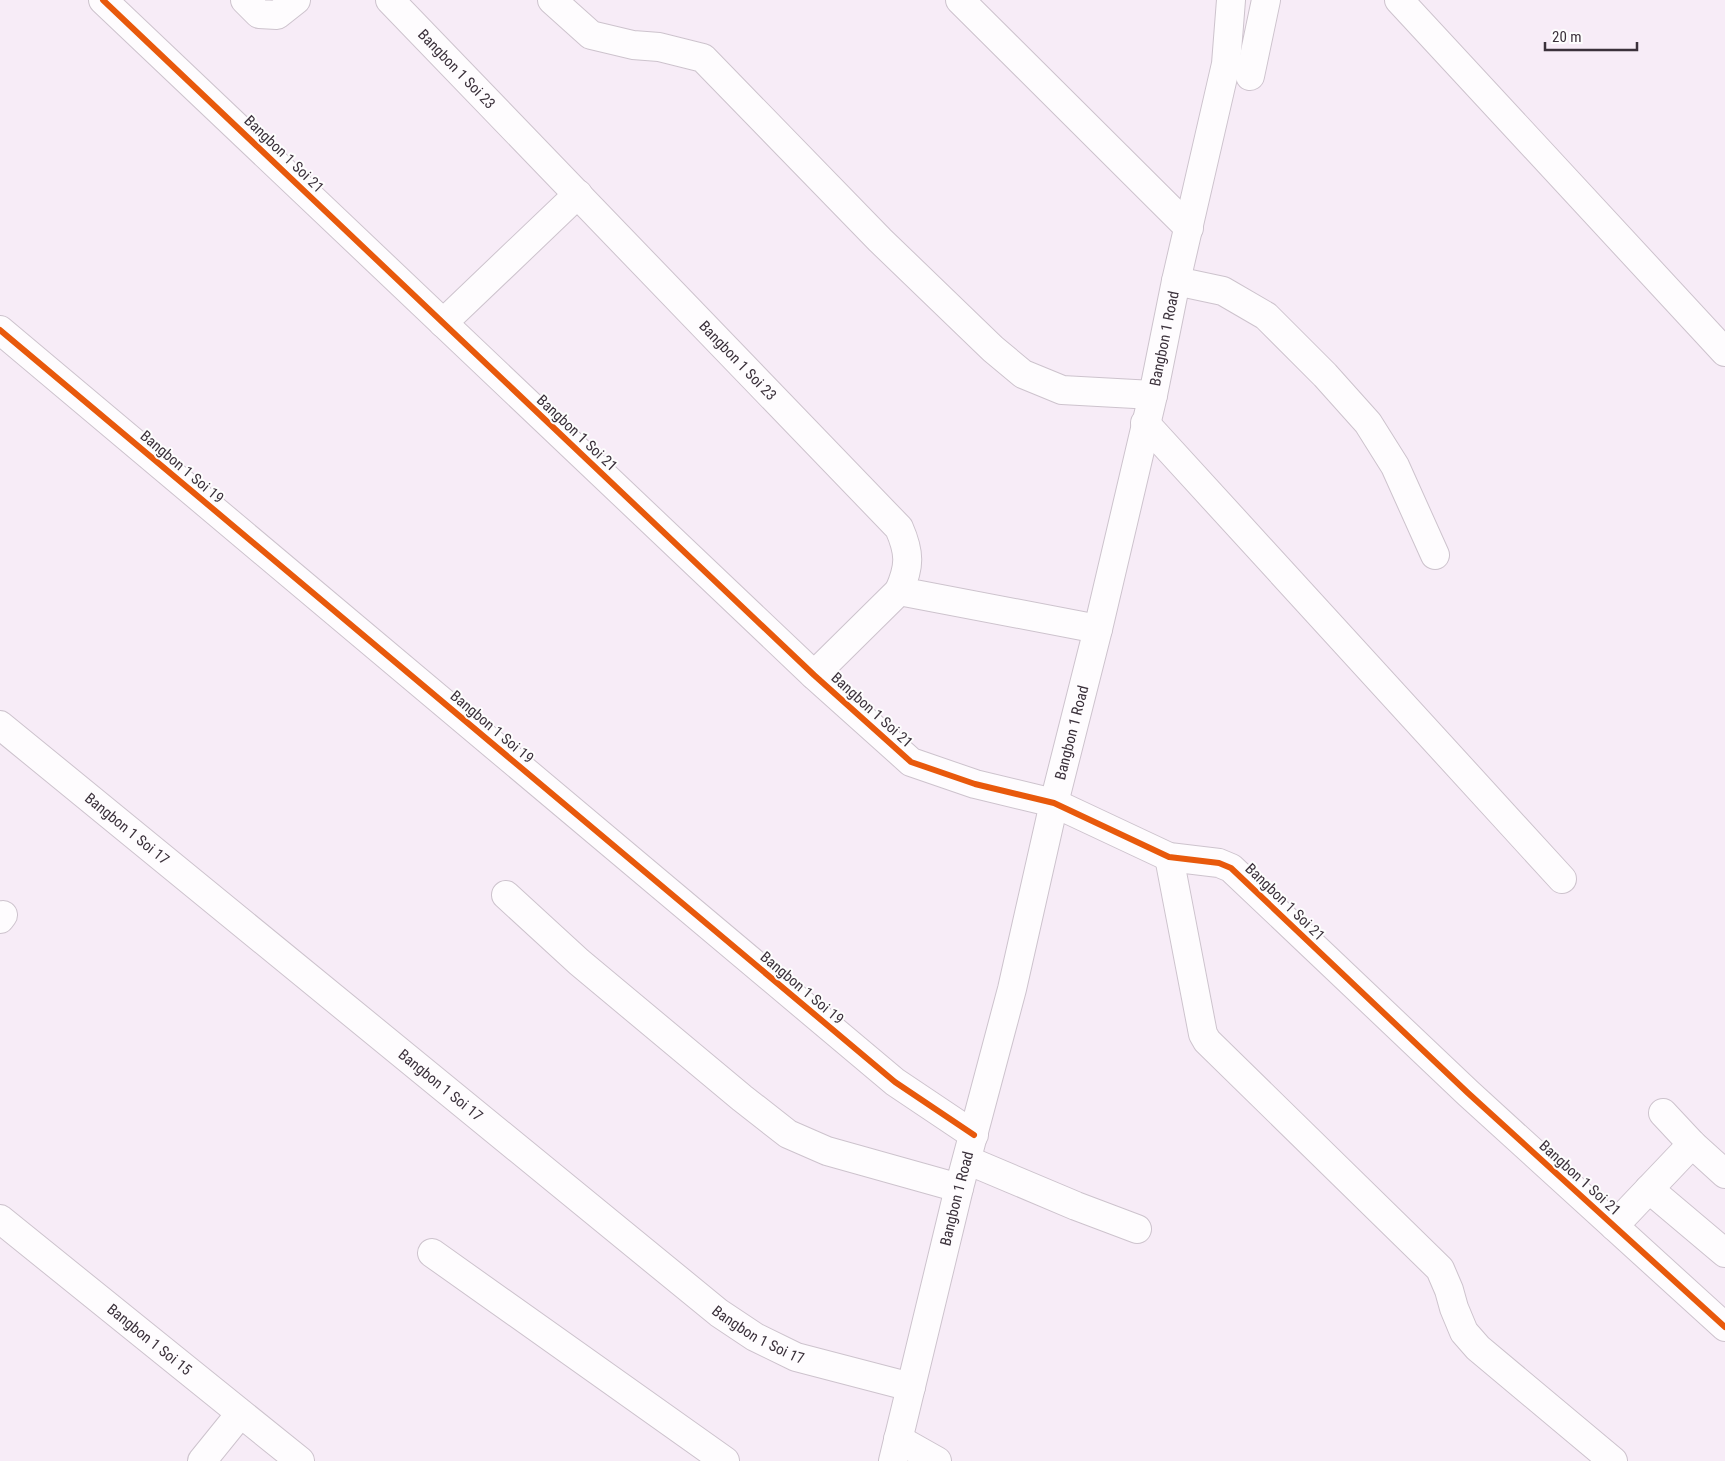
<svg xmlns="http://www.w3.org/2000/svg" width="1725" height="1461" viewBox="0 0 1725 1461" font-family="'Roboto Condensed',sans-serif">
<rect width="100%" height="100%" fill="#f7ecf7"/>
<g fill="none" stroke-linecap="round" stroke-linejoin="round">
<defs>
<g id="minor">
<path d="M103,0L814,675L911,762L975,784L1054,803L1169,857L1219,863L1231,868L1468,1093L1725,1327"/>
<path d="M245,0L259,14L277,15L296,0"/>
<path id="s1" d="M390,0L899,528C910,553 910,566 899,591L1098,629"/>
<path d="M552,0L591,35L633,45L659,47L703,58L880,240L993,349L1023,374L1062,390L1153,395"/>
<path d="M960,0L1189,228"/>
<path d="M1399,0L1725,352"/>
<path d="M1250,76L1266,0"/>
<path d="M1176,281L1223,291L1266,316L1325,375L1368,423L1395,466L1435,555"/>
<path d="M443,323L578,194"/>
<path d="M0,330L895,1082L974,1135"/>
<path d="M1145,423L1562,879"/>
<path d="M814,675L899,591"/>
<path id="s2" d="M0,725L719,1313L755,1337L796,1357L911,1387"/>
<path d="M1169,857L1203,1034L1207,1041L1440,1269L1449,1290L1454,1308L1464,1332L1478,1348L1613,1461"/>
<path d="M506,895L579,962L742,1098L788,1134L827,1151L959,1188"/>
<path d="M0,919L3,915"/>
<path d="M1663,1113L1692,1144L1725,1174"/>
<path d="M967,1160L1076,1206L1137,1229"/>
<path d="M1649,1189L1725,1253"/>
<path id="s3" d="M0,1219L300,1461"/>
<path d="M1614,1226L1692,1144"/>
<path d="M432,1253L725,1461"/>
<path d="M898,1439L937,1461"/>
<path d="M202,1461L240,1414"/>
</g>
<g id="major">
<path id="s4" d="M893,1461L959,1188L1012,989L1054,803L1098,629L1153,395L1176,281L1226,64L1231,0"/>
</g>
</defs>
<!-- minor casing -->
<use href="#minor" stroke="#cdc3cd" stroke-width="30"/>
<!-- major casing -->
<use href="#major" stroke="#cdc3cd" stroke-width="30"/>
<!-- minor -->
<use href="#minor" stroke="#fefcfe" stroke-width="28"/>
<!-- major -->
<use href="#major" stroke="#fefcfe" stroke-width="28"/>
<defs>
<path id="cycleway" d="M103,0L814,675L911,762L975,784L1054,803L1169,857L1219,863L1231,868L1468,1093L1725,1327
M0,330L895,1082L974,1135"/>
</defs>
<!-- cycleway casing -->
<use href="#cycleway" stroke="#fdfdfd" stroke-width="9"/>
<!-- cycleway -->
<use href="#cycleway" stroke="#e8590c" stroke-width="6"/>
</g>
<g text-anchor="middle" stroke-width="4" stroke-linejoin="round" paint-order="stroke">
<!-- street labels -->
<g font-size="15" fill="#3b313b" stroke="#fdfdfd">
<text dy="5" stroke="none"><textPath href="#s1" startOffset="96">Bangbon 1 Soi 23</textPath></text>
<text transform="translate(284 154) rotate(44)" y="5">Bangbon 1 Soi 21</text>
<text dy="5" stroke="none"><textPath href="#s4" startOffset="1155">Bangbon 1 Road</textPath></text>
<text dy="5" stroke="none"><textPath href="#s1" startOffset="501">Bangbon 1 Soi 23</textPath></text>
<text transform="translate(577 433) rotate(43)" y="5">Bangbon 1 Soi 21</text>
<text transform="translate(182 467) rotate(40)" y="5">Bangbon 1 Soi 19</text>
<text transform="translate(872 710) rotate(42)" y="5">Bangbon 1 Soi 21</text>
<text transform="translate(492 727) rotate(40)" y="5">Bangbon 1 Soi 19</text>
<text dy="5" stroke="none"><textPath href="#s4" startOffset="750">Bangbon 1 Road</textPath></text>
<text dy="5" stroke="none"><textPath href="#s2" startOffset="164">Bangbon 1 Soi 17</textPath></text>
<text transform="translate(1285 902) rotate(44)" y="5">Bangbon 1 Soi 21</text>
<text transform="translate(802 988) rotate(40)" y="5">Bangbon 1 Soi 19</text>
<text dy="5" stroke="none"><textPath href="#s2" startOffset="569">Bangbon 1 Soi 17</textPath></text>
<text transform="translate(1580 1178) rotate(42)" y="5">Bangbon 1 Soi 21</text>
<text dy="5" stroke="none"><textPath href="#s4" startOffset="270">Bangbon 1 Road</textPath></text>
<text dy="5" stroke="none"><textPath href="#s2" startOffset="974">Bangbon 1 Soi 17</textPath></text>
<text dy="5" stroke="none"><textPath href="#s3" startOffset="192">Bangbon 1 Soi 15</textPath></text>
</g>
</g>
<!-- scale -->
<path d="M1545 42v8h92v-8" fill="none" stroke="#3b313b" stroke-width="2.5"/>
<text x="1552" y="42" font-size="15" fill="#3b313b" stroke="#fdfdfd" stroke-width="4" paint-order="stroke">20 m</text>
</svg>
